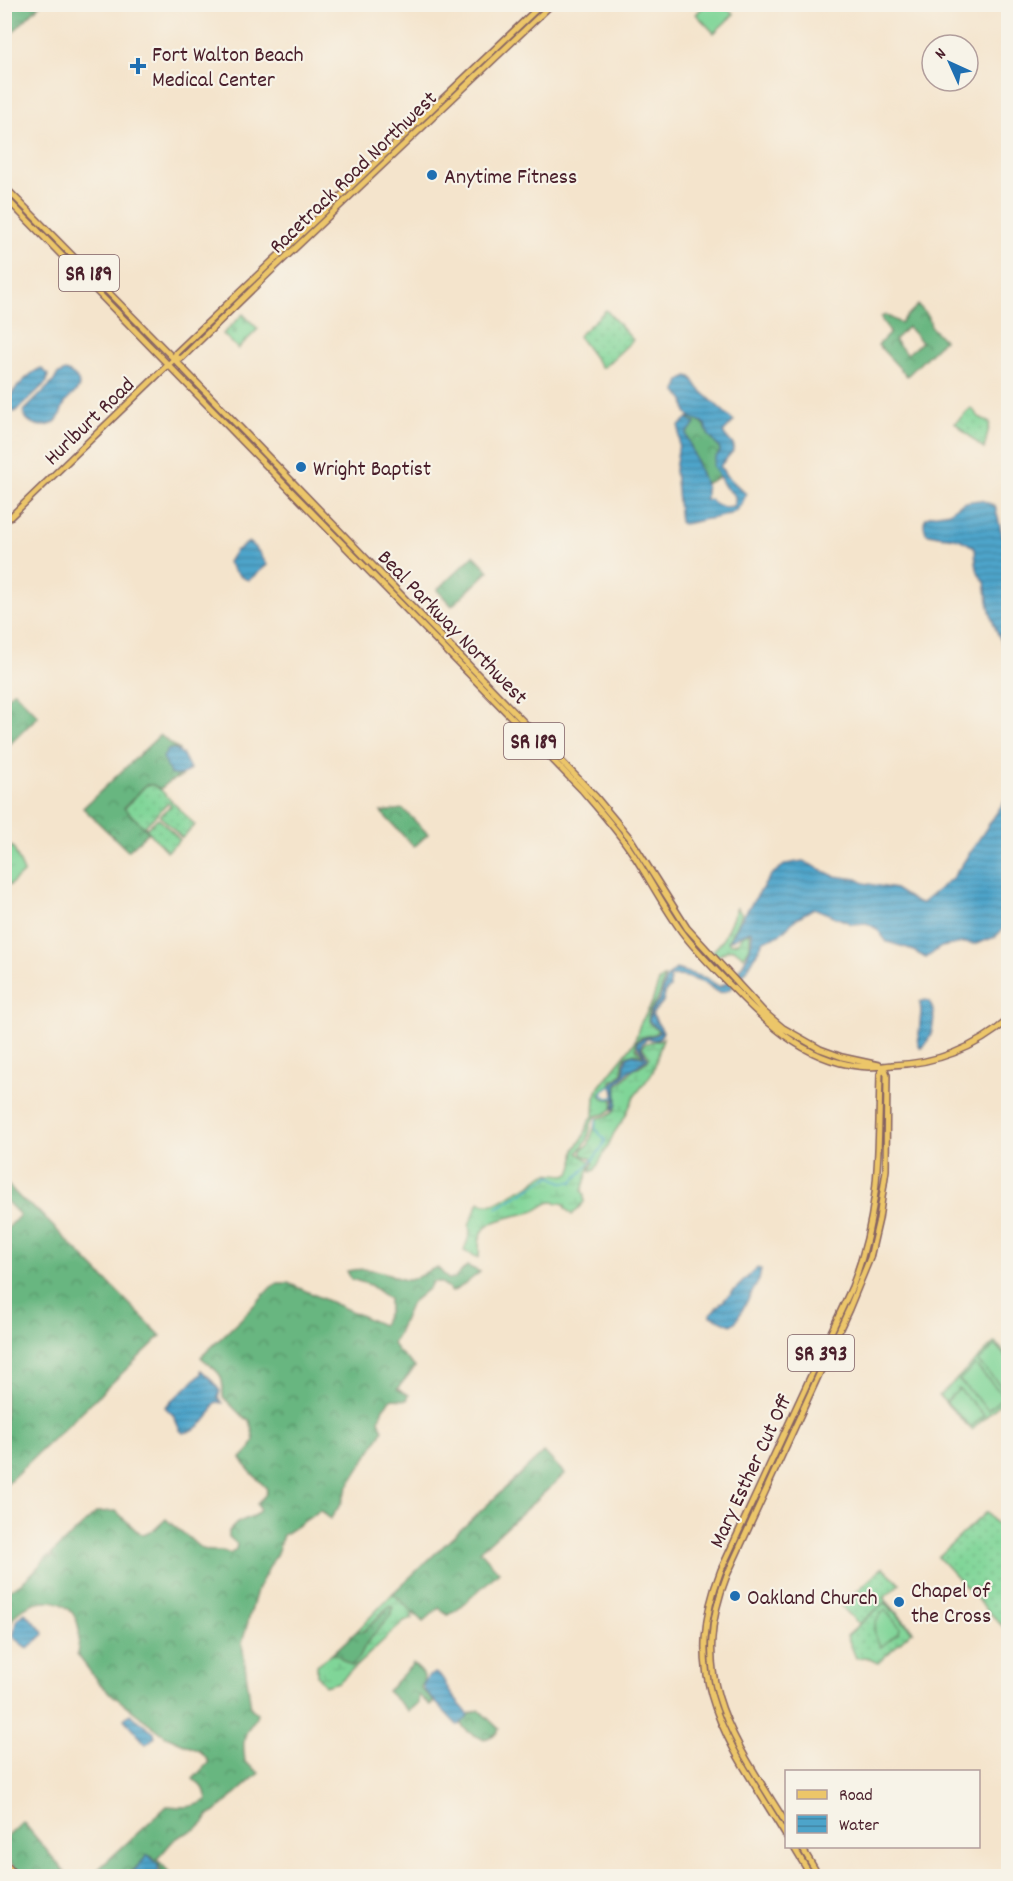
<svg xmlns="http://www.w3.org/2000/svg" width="1013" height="1881" viewBox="0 0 1013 1881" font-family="Dekko,sans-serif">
<defs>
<pattern id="grass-dots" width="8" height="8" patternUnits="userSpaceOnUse" patternTransform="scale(1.5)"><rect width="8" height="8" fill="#80d598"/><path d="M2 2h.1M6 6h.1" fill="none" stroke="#70b683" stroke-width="1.8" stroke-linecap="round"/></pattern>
<pattern id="forest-crowns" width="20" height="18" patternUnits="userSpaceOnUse" patternTransform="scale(1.5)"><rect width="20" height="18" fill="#68b680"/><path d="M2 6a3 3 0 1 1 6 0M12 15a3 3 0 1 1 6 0" fill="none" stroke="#589369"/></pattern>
<pattern id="wetland-marsh" width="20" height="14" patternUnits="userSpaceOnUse" patternTransform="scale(1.5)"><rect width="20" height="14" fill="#80d598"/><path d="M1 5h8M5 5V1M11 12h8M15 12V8" fill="none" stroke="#70b683"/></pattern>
<pattern id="cemetery-stones" width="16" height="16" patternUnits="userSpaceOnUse" patternTransform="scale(1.5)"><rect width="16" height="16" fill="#80d598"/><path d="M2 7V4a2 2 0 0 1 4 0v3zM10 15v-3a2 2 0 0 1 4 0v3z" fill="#70b683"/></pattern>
<pattern id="water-rules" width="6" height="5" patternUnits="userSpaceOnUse" patternTransform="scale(1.5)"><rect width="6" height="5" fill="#4da4ca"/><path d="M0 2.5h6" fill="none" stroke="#4285a4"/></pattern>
</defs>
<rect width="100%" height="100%" fill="#f7f3e8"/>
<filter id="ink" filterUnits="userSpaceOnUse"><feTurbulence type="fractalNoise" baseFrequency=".0167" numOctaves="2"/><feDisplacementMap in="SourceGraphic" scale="12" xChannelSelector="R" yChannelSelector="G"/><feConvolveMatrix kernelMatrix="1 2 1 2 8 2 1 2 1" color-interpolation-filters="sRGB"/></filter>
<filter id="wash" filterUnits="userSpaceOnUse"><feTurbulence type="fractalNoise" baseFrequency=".008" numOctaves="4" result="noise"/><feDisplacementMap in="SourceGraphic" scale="24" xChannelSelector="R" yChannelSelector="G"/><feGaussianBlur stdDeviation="1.35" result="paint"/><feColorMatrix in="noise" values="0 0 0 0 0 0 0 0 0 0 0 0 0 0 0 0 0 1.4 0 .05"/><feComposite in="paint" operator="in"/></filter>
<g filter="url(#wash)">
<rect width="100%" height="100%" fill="#f4e4cc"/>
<!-- grass -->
<path fill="url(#grass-dots)" stroke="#657a62" stroke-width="1.5" d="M606,310L633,340L604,367H601L578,336Z
M971,408L979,417L990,423L984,449L955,423Z
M146,785H153L160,789L195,825L182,838L160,816L171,805L168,803L145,826L147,828L158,818L180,840L167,852L149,832L124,809Z
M995,1342L1008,1356V1396L972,1430L939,1396Z
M986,1512L1008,1537V1632L938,1557Z
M883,1567L900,1584L884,1598L914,1632L886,1601L859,1624L841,1606Z
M885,1602L912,1631L878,1663L865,1657L856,1658L847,1636Z"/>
<!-- forest -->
<path fill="url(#forest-crowns)" stroke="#596a56" stroke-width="1.5" fill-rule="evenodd" d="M5,4H40V5L5,40V23L7,21L5,19Z
M918,305L929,317L931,327L944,340L907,376L878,345L890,333C888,326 882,324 881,317L886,315L900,323ZM908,327L922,342L907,354L894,340Z
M690,417L705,425L708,434L720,449V452C714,460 714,468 719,477L705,484L686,433L695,424L688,418Z
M474,555L489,571L452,606L437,590Z
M14,691L38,716L5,749V699Z
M160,735L179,750L173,752L176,775L182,776L169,782L160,789L153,785H146L124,808L149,832L128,851L83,808Z
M403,809L428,834L414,847L381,812Z
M5,1182L23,1201L39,1212L161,1336L5,1485V1231L20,1215L5,1200Z
M467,1266L480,1272L465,1284L452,1292C445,1285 442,1281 432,1282L429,1288L411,1303L393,1344L398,1351L415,1367L397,1389L409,1395L407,1400L391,1399L383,1408L379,1420L383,1431L348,1486L341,1504L331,1518L330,1519L321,1510L283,1535L277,1553L257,1590L242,1643L251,1708L257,1713C256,1722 250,1724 247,1731C242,1741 244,1751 245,1762L259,1773L214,1813L209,1814C202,1832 187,1830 174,1840C168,1846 163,1853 157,1859L171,1874L167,1876H160C163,1867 157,1863 151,1856L146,1857L128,1876H91L167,1806C182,1807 195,1809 207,1799L204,1789L193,1779L209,1762L200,1751L166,1736L143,1719L110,1693L98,1682L77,1654C78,1647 80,1638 79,1630C74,1593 29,1593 11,1621C6,1629 7,1640 5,1649V1591C24,1585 34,1571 47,1557L49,1556L51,1558L53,1556L51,1554L97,1512L116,1511L139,1533L144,1535L154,1530L166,1519C173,1526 180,1531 188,1537C193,1541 196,1546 203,1549C213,1554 219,1547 230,1554L236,1549L237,1544L229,1537V1531L237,1523L255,1515L260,1510L257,1504L266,1494L267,1489L249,1470L241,1458L250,1449L254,1440L250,1420L243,1417L223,1397C223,1369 219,1375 201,1357L241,1319L271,1287L278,1283H288L382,1325L389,1310V1299L370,1285L351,1279L347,1271C361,1268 375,1269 389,1274C394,1276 402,1280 407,1280C419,1280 427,1268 438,1268L448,1279L455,1278Z
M544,1452L565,1474L480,1551L499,1572L456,1611L448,1615L439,1608L423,1622L393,1593Z
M390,1606L393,1607L392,1614L366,1644L359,1658L351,1666L337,1655L332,1654L358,1630L360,1632L365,1630Z
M413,1664C424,1674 427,1674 421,1688L434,1702L430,1706L419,1695L418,1703L408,1711L387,1691Z
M479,1710L499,1729L496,1734L484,1740C476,1735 464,1732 461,1723L469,1714Z
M23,1822L68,1876H21L5,1856L4,1840Z"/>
<!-- wetland -->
<path fill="url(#wetland-marsh)" stroke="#657a62" stroke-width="1.5" d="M9,846L13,847L24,872L10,885L4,881L5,847Z
M737,908L742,914L728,941L730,944L737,943L742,936L750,932V947L744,957L734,949L728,950L716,957L712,952L722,941Z
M665,976C662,983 661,994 657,1000C651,1011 648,1009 648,1022L658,1031C653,1037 644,1034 636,1041V1048L643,1057L635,1053L626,1056L623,1062V1072L616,1079L611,1081V1084L603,1090L600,1095L603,1098L613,1099L612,1109L605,1114L596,1116L591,1124L588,1139L578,1153L591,1162L582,1191L584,1194V1202L572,1215L565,1208V1204C560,1203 555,1202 551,1202C545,1203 540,1209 534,1211C521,1216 491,1218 483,1231C477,1239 480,1249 479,1258L464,1251L470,1233L469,1225L479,1202C492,1209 503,1200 514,1193C518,1190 523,1189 527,1187C533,1184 537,1180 542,1176C551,1170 560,1177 570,1174L573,1166L575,1149L584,1136L589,1121L594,1115L595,1097L599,1087L634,1043L640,1024L651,1005L659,981Z
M663,1038L653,1072L634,1097L625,1117L614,1133L608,1146L595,1170L591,1172L590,1169L593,1164L591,1158L582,1155V1152L583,1148L588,1146C592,1136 593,1128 598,1118C623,1114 615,1105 617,1086L633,1070L648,1061L649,1057L643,1048V1045C650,1040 657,1043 663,1038Z
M393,1593L416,1616L413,1614L411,1616L413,1618L404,1622L389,1635L339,1682L325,1686L317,1675V1665L332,1654L337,1655L352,1666L359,1658L366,1644L392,1614L393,1607L389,1606L365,1630L360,1632L358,1630Z"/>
<!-- cemetery -->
<path fill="url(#cemetery-stones)" stroke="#657a62" stroke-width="1.5" d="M243,314L258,329L238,349L223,334Z"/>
<!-- pitch -->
<path fill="#80d598" stroke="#657a62" stroke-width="1.5" d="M705,5H724L734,14L714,33L696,14Z
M995,1345L1008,1359V1390L1007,1392L978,1362Z
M975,1365L1004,1396L988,1410L959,1380Z
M959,1389L984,1415L971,1427L946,1402Z
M885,1610L900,1628L899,1632L881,1647C871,1633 872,1621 885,1610Z"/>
<!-- water -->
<path fill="url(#water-rules)" stroke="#4c627a" stroke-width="1.5" d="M41,368L48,374L47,382L15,412L10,411L6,404C8,394 32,371 41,368Z
M65,371C70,373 74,374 77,379C84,390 70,395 65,403C61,408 62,415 57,420C48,431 24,426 24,411L54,381L57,375Z
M687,376L691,377L699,389L734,421L723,433L734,446L733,451L720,466L725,474L746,494C739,515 727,516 707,519C699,520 691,524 682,524L680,522L675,470L679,443V426L688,418L695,424L686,434L706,487V500L710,499C715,506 725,508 733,506L735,501V496L725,487L713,466L715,458L720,452V449L708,434L705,425L702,422L691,418L686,412L684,400L676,391L680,381Z
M981,500L995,506L1008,558V654C993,627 989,613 985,582C975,573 976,561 975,549C957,533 947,540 926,533C918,511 935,516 949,512C953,510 957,506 961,504C967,501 974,501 981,500Z
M249,542L259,552L267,565L249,580C242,579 231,569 228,562L235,551Z
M175,749L183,755L190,769C186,774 177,777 170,774L163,757L168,750Z
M1008,796V924L995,937L976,944L963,943L941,947L926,958L908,948L887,942L877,929L867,923L852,924L814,908L797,918L779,935L763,941C757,953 736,997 718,992C714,991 711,987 707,984C702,982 697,981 693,979C685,976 679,975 670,977V988L666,991L663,1002L652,1014L663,1032L660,1037L656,1040L647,1039L642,1043L641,1048L648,1059L629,1071L616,1085L617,1104L614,1110L613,1109L615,1099L612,1083L617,1080L624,1073L625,1062L627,1057L633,1054L644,1058C644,1052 637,1050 637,1042C645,1035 653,1038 660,1032L649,1021C650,1007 654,1010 659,1000C667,984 659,983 676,969L679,970L706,978L720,987C738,977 753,953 752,933L750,931L729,941L742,918L771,875L786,864L803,861L834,876L857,879L864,883L895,889L917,903H922L952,878L959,869Z
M925,1000L929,1001C938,1014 933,1039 921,1048L918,1045L921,1012L920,1002Z
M757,1268L761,1269L759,1280L736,1321L731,1325L711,1316L710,1314Z
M201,1370L210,1378L220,1391L218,1398L222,1403L216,1402C213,1406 212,1411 209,1416C203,1425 194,1431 183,1433L180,1430L173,1415L165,1407L201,1374Z
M25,1613L43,1631L44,1634L28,1649L13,1637L16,1621Z
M435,1673C445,1677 444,1683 449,1691C454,1699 462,1706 468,1714L467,1718L459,1725H457L424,1690L423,1684L429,1676Z
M130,1714L154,1732L155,1737L146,1744L124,1719Z
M148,1855L158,1864L159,1876H129Z"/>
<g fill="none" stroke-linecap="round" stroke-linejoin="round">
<!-- stream -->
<path stroke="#4da4ca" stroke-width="1.5" d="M612,1087H607L603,1091L602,1095L608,1098L614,1097
M497,1208L550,1176L562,1182H572C581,1173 603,1151 605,1140L595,1128L597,1119"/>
</g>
</g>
<g filter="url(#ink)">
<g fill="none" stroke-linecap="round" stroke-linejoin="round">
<defs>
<path id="major" d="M4,186L174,359L596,797L630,838L687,928L764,1012L783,1028L820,1049L842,1057L879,1065
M4,196L582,790C600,811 618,831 633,854C650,880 664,907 682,932C697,952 716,971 734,989C771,1028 812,1065 869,1067C877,1067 884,1066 892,1065C935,1064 976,1048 1008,1020
M174,359L182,358L269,273L552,4
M4,523L168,365L174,359L176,353L542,4
M786,1823C734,1739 686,1679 727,1575L849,1309L870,1258L879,1219L886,1170L887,1075L884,1066
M786,1836C731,1744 677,1683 721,1570L852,1287C881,1212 878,1153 880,1074L884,1066
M793,1846L811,1876
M801,1846L819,1876
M4,1862L16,1876
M4,1873L7,1876"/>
</defs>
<!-- major casing -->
<use href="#major" stroke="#866463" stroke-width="8"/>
<!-- major -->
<use href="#major" stroke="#ecc669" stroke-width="5"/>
</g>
</g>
<!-- markers -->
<g fill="#1f6fb2" stroke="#f7f3e8" stroke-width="2">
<path d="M135 57h6v6h6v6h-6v6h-6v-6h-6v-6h6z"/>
<circle cx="432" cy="175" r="6"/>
<circle cx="301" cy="467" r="6"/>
<circle cx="735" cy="1596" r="6"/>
<circle cx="899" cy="1602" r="6"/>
</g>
<g text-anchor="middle" stroke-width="4.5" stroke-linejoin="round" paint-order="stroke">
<!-- shield labels -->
<g fill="#f7f3e8" stroke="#7e5f64" stroke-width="1.5">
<rect x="59" y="255" width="60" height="36" rx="4.5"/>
<rect x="504" y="723" width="60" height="36" rx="4.5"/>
<rect x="788" y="1335" width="66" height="36" rx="4.5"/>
</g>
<g font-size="21" font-weight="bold" fill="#4a1f2b">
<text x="89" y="280">SR 189</text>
<text x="534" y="748">SR 189</text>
<text x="821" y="1360">SR 393</text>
</g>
<!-- poi labels -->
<g font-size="22" fill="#4a1f2b" stroke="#f7f3e8" text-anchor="start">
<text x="152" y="61">Fort Walton Beach<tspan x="152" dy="25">Medical Center</tspan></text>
<text x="444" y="183">Anytime Fitness</text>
<text x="313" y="475">Wright Baptist</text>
<text x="911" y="1597">Chapel of<tspan x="911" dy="25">the Cross</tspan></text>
<text x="747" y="1604">Oakland Church</text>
</g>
<!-- street labels -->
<g font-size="22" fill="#4a1f2b" stroke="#f7f3e8">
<text transform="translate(352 171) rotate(-44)" y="8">Racetrack Road Northwest</text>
<text transform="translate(88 420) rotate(-44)" y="8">Hurlburt Road</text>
<text transform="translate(454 626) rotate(46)" y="8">Beal Parkway Northwest</text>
<text transform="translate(749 1470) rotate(-65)" y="8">Mary Esther Cut Off</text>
</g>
</g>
<!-- margin -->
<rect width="1013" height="1881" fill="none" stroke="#f7f3e8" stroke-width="24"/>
<!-- legend -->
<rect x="785" y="1770" width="195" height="78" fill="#f7f3e8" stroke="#b29e9c" stroke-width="1.5"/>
<rect x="797" y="1790" width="30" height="9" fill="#ecc669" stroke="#b29e9c" stroke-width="1.5"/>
<text x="839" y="1800" font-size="18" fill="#4a1f2b">Road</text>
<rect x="797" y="1815" width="30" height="18" fill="url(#water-rules)" stroke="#b29e9c" stroke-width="1.5"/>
<text x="839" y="1830" font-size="18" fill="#4a1f2b">Water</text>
<!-- north arrow -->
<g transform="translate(950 63) rotate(315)"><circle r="28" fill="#f7f3e8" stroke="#b29e9c" stroke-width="1.5"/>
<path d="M0-4.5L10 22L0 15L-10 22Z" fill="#1f6fb2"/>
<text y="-9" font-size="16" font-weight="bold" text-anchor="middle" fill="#4a1f2b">N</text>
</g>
</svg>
